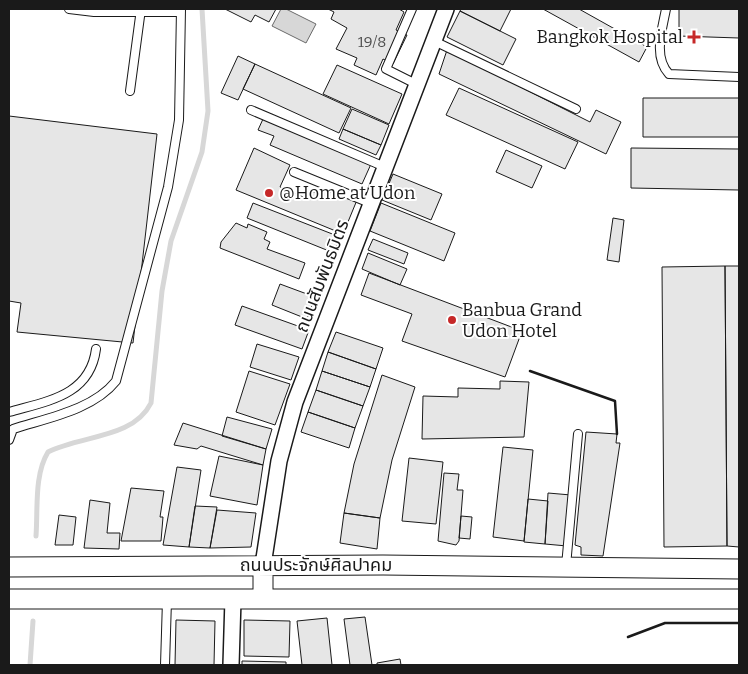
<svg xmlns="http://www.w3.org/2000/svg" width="748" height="674" viewBox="0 0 748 674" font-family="Bitter,'Noto Sans Thai',serif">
<rect width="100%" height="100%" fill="#fff"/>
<!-- water -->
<path fill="#d7d7d7" stroke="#6a6a6a" d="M281,9H286L316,24L306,43L272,26Z"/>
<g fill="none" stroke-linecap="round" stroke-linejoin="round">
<!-- stream -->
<path stroke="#d7d7d7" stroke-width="5" d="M36,536C38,509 34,475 48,452C81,435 133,439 151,403L162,291L171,241L202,152L208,111L202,9
M30,665L33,621"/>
</g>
<!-- building -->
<path fill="#e6e6e6" stroke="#1a1a1a" d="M225,9H276L269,22L255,15L251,22Z
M328,9H399L404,12L396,30L407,35L393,64L383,59L376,75L354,65L357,58L336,49L347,28L331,19L334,12Z
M461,9H511L500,31L460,11Z
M543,9H579L647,47L639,62Z
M679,9H739V38L679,36Z
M460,11L516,39L503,65L447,37Z
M447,50L590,122L596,110L621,122L606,154L439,74Z
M238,56L255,64L238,100L221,93Z
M255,64L351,108L339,133L243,89Z
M337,65L402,94L389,124L323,94Z
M459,88L578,142L565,169L446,115Z
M643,98H739V137H643Z
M352,109L389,125L381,145L343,129Z
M9,116L157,134L133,343L17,332L21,303L9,301Z
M263,119L371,164L362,184L270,145L274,136L258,130Z
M343,129L381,145L376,155L339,139Z
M254,148L290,165L280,187L308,199L311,191L322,195L325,187L357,200L343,234L236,190Z
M631,148L739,149V190L631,188Z
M506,150L542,166L532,188L496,172Z
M393,174L442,194L431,220L382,200Z
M253,203L340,237L334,253L247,218Z
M381,203L455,233L444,261L370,231Z
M613,218L624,220L619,262L607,260Z
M236,223L247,228L248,224L267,232L264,239L270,242L267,249L305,263L299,279L220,248L221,242Z
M373,239L408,253L404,264L368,250Z
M368,253L407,269L400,285L362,269Z
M725,266H739V547L727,546Z
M725,266L727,546L664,547L662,267Z
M369,273L522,331L505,377L402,341L412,314L361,295Z
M280,284L315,297L307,319L272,305Z
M242,306L309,330L302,349L235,325Z
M336,332L383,348L376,369L328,352Z
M257,344L299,357L291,380L250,367Z
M328,352L376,369L370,387L322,371Z
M249,371L290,384L275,425L236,412Z
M322,371L370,387L363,406L316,390Z
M382,375L415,387L392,460L380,518L344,513L354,464Z
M500,381L529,382L524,437L422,439L423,396L458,397V388L500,389Z
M316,390L363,406L355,428L308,412Z
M308,412L355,428L349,448L301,432Z
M227,417L272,429L266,449L222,436Z
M183,423L266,449L263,465L201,446L197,449L174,445Z
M586,432L617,434L616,443H620L603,556L581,555V547L575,545Z
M503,447L533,450L524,541L493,537Z
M219,456L263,465L257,505L210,496Z
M409,458L443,462L436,524L402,521Z
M177,467L201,470L189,547L163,545Z
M444,473L459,474L457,490H463L459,541L456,545L438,541Z
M131,488L164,491L160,517H163L161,541H121Z
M548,493L571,495L567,546L545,544Z
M528,499L548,501L545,544L524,542Z
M90,500L110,503L107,533H120L119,549L84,548Z
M195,506L217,507L210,548L189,547Z
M217,510L256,513L251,547L210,548Z
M344,513L380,518L377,549L340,543Z
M59,515L76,517L73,545H55Z
M461,516L472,517L470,539L459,538Z
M365,617L372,665H350L344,619Z
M327,618L332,665H302L297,621Z
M176,620L215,621L214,665H175Z
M244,620L290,621L289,657L244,656Z
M400,659L401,665H377V663Z
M242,661L286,662V665H242Z"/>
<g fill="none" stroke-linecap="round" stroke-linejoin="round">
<defs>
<path id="service" d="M69,9L94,12H181
M412,9L386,69L416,84
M666,9C662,30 653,57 669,74L739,77
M434,41L576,109
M130,91L141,9
M251,110L385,167
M294,172L370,203
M9,412C47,401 90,396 96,349
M9,440L13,429C47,418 93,410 116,381L168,187L179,120L181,9
M566,566L578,434
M165,665L167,600"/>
<path id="minor" d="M263,565L279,461L295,402L446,9
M231,665L233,599"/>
<path id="tertiary" d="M263,565V599
M9,567L383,565L739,569
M9,599H739"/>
</defs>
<!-- service casing -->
<use href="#service" stroke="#1a1a1a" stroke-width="10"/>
<!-- minor casing -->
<use href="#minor" stroke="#1a1a1a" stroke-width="18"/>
<!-- tertiary casing -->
<use href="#tertiary" stroke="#1a1a1a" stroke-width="21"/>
<!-- service -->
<use href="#service" stroke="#fff" stroke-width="8"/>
<!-- minor -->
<use href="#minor" stroke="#fff" stroke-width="15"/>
<!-- tertiary -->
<use href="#tertiary" stroke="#fff" stroke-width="19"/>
<!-- wall -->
<path stroke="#1a1a1a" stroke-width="2.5" d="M530,371L615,401L617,434
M628,637L665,623H739"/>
</g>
<!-- markers -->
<g fill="#c62828" stroke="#fff" stroke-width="2">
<path d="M691.5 29.5h5v5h5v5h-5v5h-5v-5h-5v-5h5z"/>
<circle cx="269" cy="193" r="5"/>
<circle cx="452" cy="320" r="5"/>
</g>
<g text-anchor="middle" stroke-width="4" stroke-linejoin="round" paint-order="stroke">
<!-- number labels -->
<g font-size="15" fill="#4d4d4d">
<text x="372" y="47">19/8</text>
</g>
<!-- poi labels -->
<g font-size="18" fill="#1a1a1a" stroke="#fff" text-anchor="start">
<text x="683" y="43" text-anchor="end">Bangkok Hospital</text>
<text x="279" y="199">@Home at Udon</text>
<text x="462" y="316">Banbua Grand<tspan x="462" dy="21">Udon Hotel</tspan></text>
</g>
<!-- street labels -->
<g font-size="18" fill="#1a1a1a" stroke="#fff">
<text transform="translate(322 276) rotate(-69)" y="6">ถนนสัมพันธมิตร</text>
<text x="316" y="571">ถนนประจักษ์ศิลปาคม</text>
</g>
</g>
<!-- border -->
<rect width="748" height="674" fill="none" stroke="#1a1a1a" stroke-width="20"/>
</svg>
